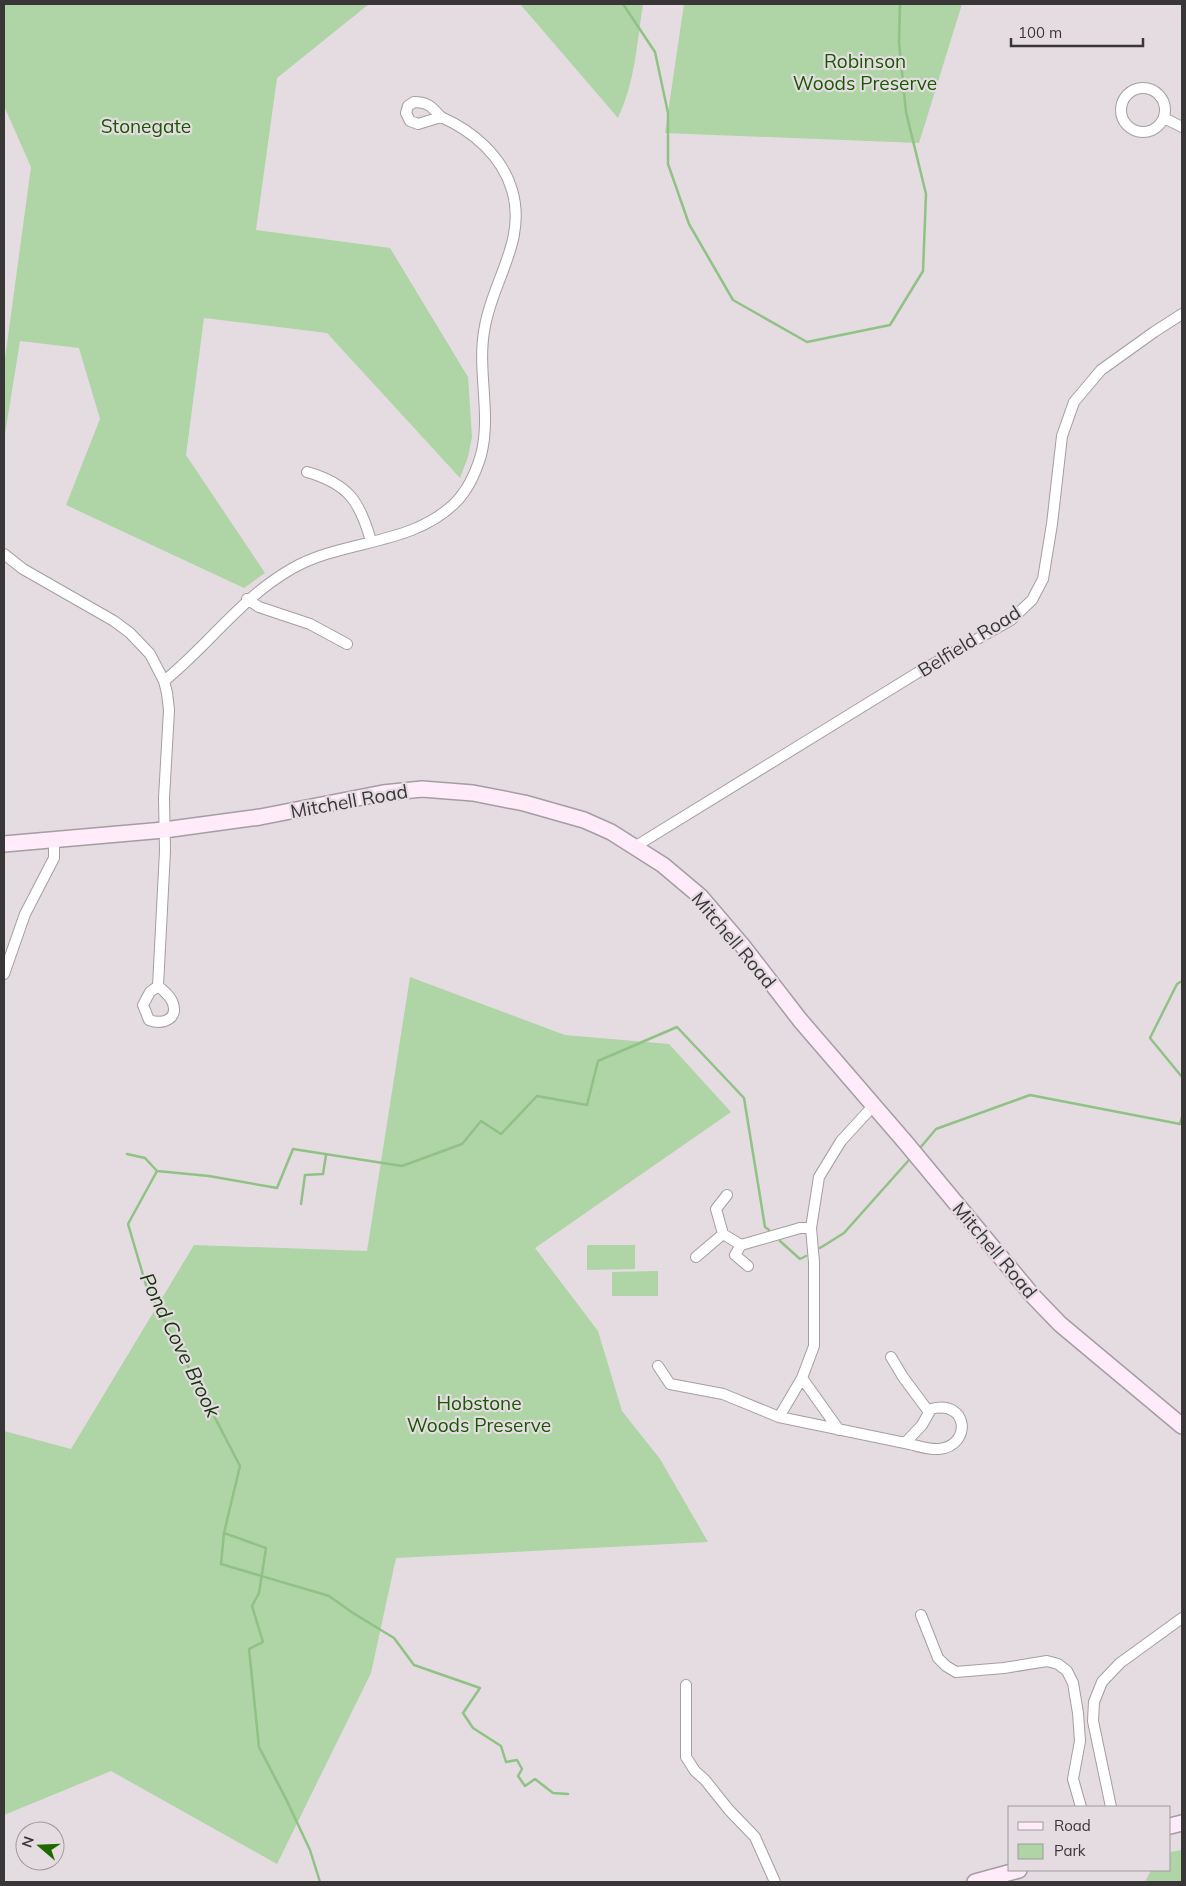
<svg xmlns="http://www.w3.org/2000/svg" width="1186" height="1886" viewBox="0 0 1186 1886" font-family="Mulish,sans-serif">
<rect width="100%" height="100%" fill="#e4dce1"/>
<!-- green -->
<path fill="#afd4a6" d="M4,4H369L277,78L256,230L390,248L468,377L472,437L468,457L460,478L327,333L204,318L186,455L265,573L244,588L66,505L100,419L79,348L20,341L4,440V366L31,167L4,106Z
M520,4H643C637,42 635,83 618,118Z
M684,4H962L919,143L665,133Z
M410,977L565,1035L669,1044L731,1112L535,1248L598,1331L622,1411L660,1459L708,1542L396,1558L371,1673L277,1864L111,1771L4,1815V1431L71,1449L194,1245L367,1251Z
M587,1245H635V1269L587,1270Z
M658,1271V1296H612V1272Z
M1182,1850V1882H1145L1151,1870H1170V1852Z"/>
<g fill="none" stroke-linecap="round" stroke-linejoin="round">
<!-- stream -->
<path stroke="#90c285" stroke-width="2.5" d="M623,4L655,52L668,113V164L689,224L733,300L807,342L890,325L923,271L926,194L906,112L899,42L900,4
M1182,981L1177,984L1150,1038L1182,1077
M920,1148L936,1129L1030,1095L1180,1124L1182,1117
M127,1154L145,1158L157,1171
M301,1204L305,1175L323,1174L326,1155
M780,1241L800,1259L806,1256
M820,1248L844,1233L909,1160
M224,1533L266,1548L259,1593L252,1606L263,1642L249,1649L259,1747L286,1799L310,1850L320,1882
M568,1794L553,1793L535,1779L525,1786L518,1776L522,1769L517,1760L506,1762L501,1746L473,1728L463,1713L480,1688L414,1665L394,1638L353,1613L329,1596L221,1564L224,1533L240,1466L146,1285L128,1224L157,1171L209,1176L277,1188L293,1149L402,1166L462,1144L481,1121L501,1134L537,1096L587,1105L598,1061L677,1027L744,1098L765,1227L769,1230"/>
<defs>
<path id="street" d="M1121 110a22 22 0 1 1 44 0a22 22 0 1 1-44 0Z
M414,102C428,102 432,107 441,117L418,124L410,121L406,113L408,106Z
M1164,118L1182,127
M307,472C349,484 360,502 371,541
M4,554L23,569L114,621L130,633L150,654L164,681L167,693L169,710L164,798L165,851L158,986
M247,599L259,607L310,624L347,644
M164,681C210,644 240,598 293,568C345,539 411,546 455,503C468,490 476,472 481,455C492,413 476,369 485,326C493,280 527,240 512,190C502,156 473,131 441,117
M636,846L917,673L1011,620L1032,600L1043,579L1052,524L1062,436L1074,402L1101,370L1154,332L1182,314
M4,974L25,914L54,858V841
M158,986C163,990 169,995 172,1001C180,1019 163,1025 149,1020L143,1005L150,992Z
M727,1195L716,1209L723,1234L741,1245L800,1228H811
M741,1245L735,1255L748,1266
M696,1257L723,1234
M891,1357L903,1377L929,1412
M658,1366L670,1384L723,1394L779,1417L905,1443L922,1425L931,1409C969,1399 972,1446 939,1449C928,1450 916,1445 905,1443
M802,1378L839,1430
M779,1417L802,1378L814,1346V1262L811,1228L819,1177L841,1141L874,1105
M921,1615L938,1658L946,1666L956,1672L1004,1668L1047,1661L1058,1664L1067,1671L1073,1683L1078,1713L1080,1741L1073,1779L1081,1807
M686,1685V1757L695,1771L705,1780L729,1810L755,1837L775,1882
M1111,1807L1093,1721L1094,1702L1102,1682L1120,1663L1182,1618"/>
<path id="secondary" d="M4,844L164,830L260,817L383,793L422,789L473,793L524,803L584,820L611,832L663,865L701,897L742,945L800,1020L906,1143L1033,1296L1060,1324L1182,1426
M1170,1826L1182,1823
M975,1882L1019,1870"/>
</defs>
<!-- street casing -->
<use href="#street" stroke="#a49da2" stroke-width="12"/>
<!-- secondary casing -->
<use href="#secondary" stroke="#a49da2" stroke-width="18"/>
<!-- street -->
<use href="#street" stroke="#fff" stroke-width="10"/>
<!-- secondary -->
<use href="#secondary" stroke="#ffebf9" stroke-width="15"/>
</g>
<g text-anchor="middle" stroke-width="4.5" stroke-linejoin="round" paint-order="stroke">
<!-- park labels -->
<g font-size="19" fill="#175800" stroke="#e4dce1">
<text x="865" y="68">Robinson<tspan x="865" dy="22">Woods Preserve</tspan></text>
<text x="146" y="133">Stonegate</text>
<text x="479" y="1410">Hobstone<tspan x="479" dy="22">Woods Preserve</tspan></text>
</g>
<!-- street labels -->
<g font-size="19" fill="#393638" stroke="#e4dce1">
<text transform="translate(969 641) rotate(-32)" y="7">Belfield Road</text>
<text transform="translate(349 801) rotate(-10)" y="7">Mitchell Road</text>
<text transform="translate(734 940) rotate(50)" y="7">Mitchell Road</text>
<text transform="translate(995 1250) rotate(50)" y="7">Mitchell Road</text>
</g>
<!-- water labels -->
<g font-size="20" font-style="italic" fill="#14350b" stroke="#e4dce1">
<text transform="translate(180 1345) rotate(64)" y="7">Pond Cove Brook</text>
</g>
</g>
<!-- border -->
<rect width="1186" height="1886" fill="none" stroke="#393638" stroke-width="10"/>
<!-- legend -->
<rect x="1008" y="1806" width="162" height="65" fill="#e4dce1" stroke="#a09a9d"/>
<rect x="1018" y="1822" width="25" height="8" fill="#ffebf9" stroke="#a09a9d"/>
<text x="1054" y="1831" font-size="15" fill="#393638">Road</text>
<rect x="1018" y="1844" width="25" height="15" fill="#afd4a6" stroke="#a09a9d"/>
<text x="1054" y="1856" font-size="15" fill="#393638">Park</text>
<!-- north arrow -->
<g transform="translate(40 1846) rotate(289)"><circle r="24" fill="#e4dce1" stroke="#a09a9d"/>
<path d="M0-4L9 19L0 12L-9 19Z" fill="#1e6802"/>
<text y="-8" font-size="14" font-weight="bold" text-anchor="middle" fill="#393638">N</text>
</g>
<!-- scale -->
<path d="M1011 38v8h132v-8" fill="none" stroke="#393638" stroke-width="2.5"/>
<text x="1018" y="38" font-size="15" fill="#393638" stroke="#e4dce1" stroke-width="4" paint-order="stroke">100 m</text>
</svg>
